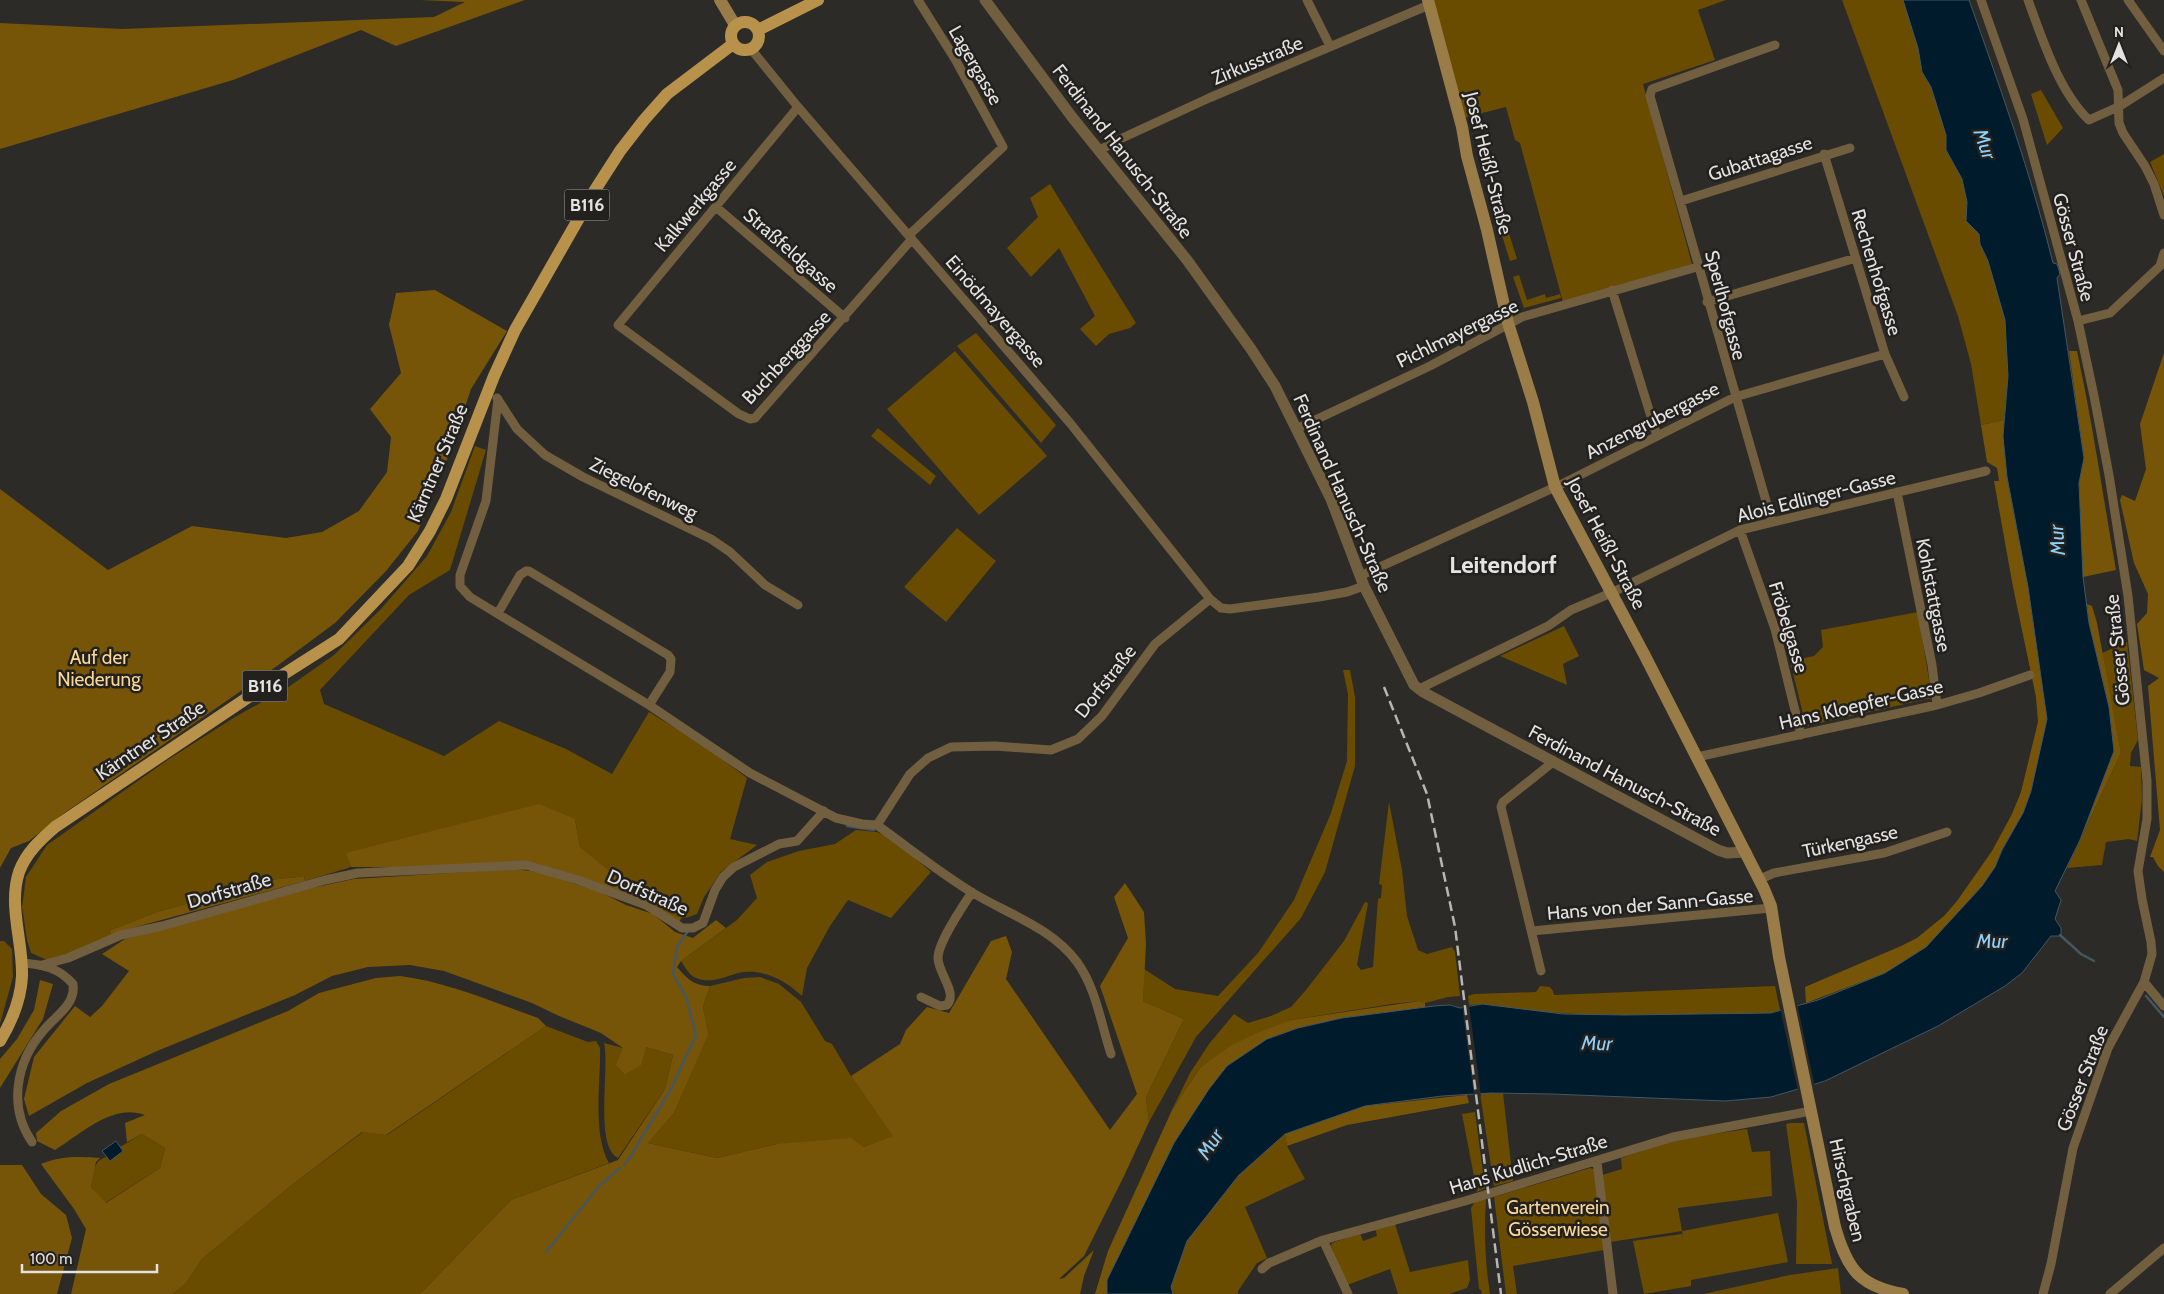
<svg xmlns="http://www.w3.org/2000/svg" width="2164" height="1294" viewBox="0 0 2164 1294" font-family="Cabin,sans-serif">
<rect width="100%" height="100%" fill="#2c2b27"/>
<!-- green -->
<path fill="#6a4c01" d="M1428,0H1726L1698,10L1715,60L1643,84L1692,264L1563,302L1520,143L1515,140L1506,107L1459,119Z
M1842,0H1903L1918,48L1922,72L1931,87L1946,135V150L1962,179L1967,202L1966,221L1979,234L1980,244L1988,261L2005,320L2008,376L2004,420L1981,425L1971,364L1958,316Z
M2041,90L2063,128L2047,145L2031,94Z
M2164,154V196L2150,162Z
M1050,184L1136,323L1130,328L1109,334L1096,346L1080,329L1095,316L1059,248L1031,277L1007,248L1038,217L1030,198Z
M1501,208L1517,259L1510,261L1494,210Z
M1519,275L1527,300L1545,294L1546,298L1560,294L1561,298L1524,308L1513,277Z
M976,333L1056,425L1041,443L957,346Z
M955,351L1047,456L979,515L887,409Z
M878,428L936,476L930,485L871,436Z
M475,446L486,450L450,570L409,595L320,690L324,704L444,756L499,721L566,749L612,774L649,712L703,745L747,778L730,839L757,845L721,872L704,897L697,914C691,916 685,919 678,918C658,914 599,862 580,847L575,819L347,853L351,867L305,881L304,876C288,879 268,878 255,885L157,912L111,930V936L83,949L47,960L31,953L27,940L22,907L26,877L47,845L169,759L235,717L287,688L334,655L381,609L427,556L451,512Z
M957,528L996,561L946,622L904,587Z
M1918,612L1932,698L1806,726L1790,661L1814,656L1823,647L1821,630Z
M1564,626L1579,656L1563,664L1567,685L1500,656Z
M2127,642L2138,740L2131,753L2130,766L2141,767L2142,799L2137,841L2129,839L2106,842L2102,865L2067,868L2121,753L2102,653Z
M1343,670H1350L1355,697V766L1325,872L1301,918L1196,1037L1149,1122L1146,1097L1184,1019L1143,1001L1144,969L1175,989L1218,996L1258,953L1294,900L1331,813L1347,761L1348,694Z
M1389,802L1402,870L1407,916L1418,950L1427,954L1452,947L1455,952L1460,996L1448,997L1425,1003L1419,1001L1392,1004L1291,1020L1200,1068L1172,1110L1190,1073L1209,1044L1234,1014L1248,1023L1271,1016L1291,1007L1306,990L1344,941L1365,902L1368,903L1357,965L1361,970L1373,967L1378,899L1381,898L1382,885L1379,884Z
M856,830L877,832L893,839L931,872L891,918L848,900L830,926L807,968L802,996C785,980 763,968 738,973C725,977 710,984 696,978C689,975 685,967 681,961L737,920L757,898L750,875L767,862L799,851L835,844Z
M0,941H4L12,949L13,977L0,1024Z
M760,977L779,984L801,1002L825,1041L832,1044L851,1076L894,1136L863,1147L777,1144L717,1158L648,1143L674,1113L707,1036L703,1007L710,986L744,978Z
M1540,986L1550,987L1553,991L1554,995L1775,986L1780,1010L1771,1013L1751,1014C1662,1015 1571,1019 1482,1004L1469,1005L1468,996L1474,994L1536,992Z
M546,1026L588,1042L596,1041L600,1048C601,1082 592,1133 609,1163L511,1200L420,1294H173L186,1283L202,1259L293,1184L363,1132L387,1135Z
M604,1043L623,1048L646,1047L673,1055L665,1089L618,1158C594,1147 610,1067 604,1043Z
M1480,1093H1503L1513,1181L1494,1186Z
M1475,1112L1485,1188L1477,1192L1462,1114Z
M1790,1123H1804L1832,1264H1796L1797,1202L1786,1124Z
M1747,1129L1752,1152L1770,1151L1772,1196L1678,1208L1682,1231L1778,1213L1788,1262L1691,1280V1286L1644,1294L1633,1241L1682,1234L1683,1238L1682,1231L1610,1242L1602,1175L1622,1169L1621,1158L1666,1143V1141Z
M142,1134L165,1148L160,1168L105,1203L91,1187C94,1175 92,1160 107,1157L109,1160L123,1151L120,1147Z
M1285,1134L1287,1146L1305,1179L1245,1207L1267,1258L1257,1263L1238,1291V1294H1173L1171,1287L1187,1241L1239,1175Z
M1590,1168L1594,1169L1604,1250L1513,1266L1517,1294H1506L1494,1197Z
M1486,1199C1484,1231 1485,1262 1490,1294H1482L1481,1290L1479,1289L1471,1208L1476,1200Z
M1395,1224L1410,1272L1468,1260L1470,1280L1467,1288L1449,1294H1398L1390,1269L1347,1285L1331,1246L1332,1243L1360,1233L1363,1241L1377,1236L1375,1228Z
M1838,1268L1841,1294H1703L1790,1275Z"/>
<!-- forest -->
<path fill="#765509" d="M420,0H525L396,46L361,30L233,80L0,149V23L122,29L434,17L465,2Z
M435,290L507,331L471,389L450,452L418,531L386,571L335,623L277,666L60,816L29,841L11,848L0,868V489L108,570L192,526L286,538L322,532L359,511L387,472L391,437L370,409L401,373L389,325L396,293Z
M2069,351H2077C2093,424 2103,497 2116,570L2083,577L2079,483L2084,458Z
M2164,353V872L2158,866L2153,857H2150L2160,830L2148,686L2159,678L2144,670L2137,624L2147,613L2148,594L2134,563L2120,500L2122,495L2135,501L2146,469L2140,424Z
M2004,420L2003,436L2007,478L2028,587L2047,719L2031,791L2023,813L2002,850L1995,867L1982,886L1939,936L1926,947L1885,973L1806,1003L1805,987L1901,946L1917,938L1944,916L1957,901L1992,851L2012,814L2021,792L2038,722L2036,697L2013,587L1994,481H1999L1997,468L1987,462L1981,425Z
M2087,604L2092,606L2097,623L2121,753L2080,840L2114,751L2109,707L2089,623Z
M539,804L575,819L580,847C605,866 652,910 681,918L679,924L668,916L547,868L351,867L346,853Z
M513,869L539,872L600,892L626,905L653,914L675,932L693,938L716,920L726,928L681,961L677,967C686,978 694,986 710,986L703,1007L708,1035L674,1113L648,1143L717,1158L777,1144L851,1138L863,1147L893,1136L851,1076L900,1044L906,1030L927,1007L949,1013L991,941L1006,936L1012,952L1006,979L1110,1130L1137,1094L1100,986L1128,938L1114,897L1125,883L1144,912L1146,944L1143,1001L1184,1019L1146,1097L1149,1122L1124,1176L1084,1256L1059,1279L1064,1278L1094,1250L1084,1276L1080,1294H420L511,1200L618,1160L665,1089L673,1055L646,1047L641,1065L625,1074L616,1065L623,1048L601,1033L559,1016L532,1003L444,971L410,965L368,967L332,976L295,995L157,1051L87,1083L29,1116L24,1099L34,1057L75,1006L90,1017L102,1006L129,971L102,954L125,939L279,895L354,879Z
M304,876L305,881L132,928L111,936V930L157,912L255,885C268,878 288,879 304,876Z
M400,976C448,982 492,1002 538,1018L546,1026L386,1135L362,1132L293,1184L202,1259L186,1283L173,1294H71L86,1229L74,1209L41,1164C59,1156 80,1156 100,1158L96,1162L91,1187L106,1203L160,1168L165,1148L142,1134L127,1142L125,1123L145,1115C113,1103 81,1134 55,1150L37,1141L36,1133L61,1111L109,1084L288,1011L319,993L376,978Z
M40,980L53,984L43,1019L0,1088V1059L17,1039L34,1010Z
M1419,1001L1425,1003V1007L1342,1018L1298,1028L1267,1039L1227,1066L1209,1089L1174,1143L1107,1280V1294H1095L1108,1251L1172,1110L1200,1068L1230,1046L1257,1033L1291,1020Z
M1467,1095L1469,1103L1347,1125L1287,1146L1285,1134L1365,1106Z
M0,1165H22L41,1194L66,1215L72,1238L57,1294H0Z"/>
<!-- water -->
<path fill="#001b2b" stroke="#445762" d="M1903,0H1969C2000,87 2031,174 2053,263L2057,264L2060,274L2057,278L2084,458L2079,483L2083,577L2089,623L2109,707L2114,751L2080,840L2055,891L2061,900L2055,919L2061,928V936H2051L2022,973L2005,986L1938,1026L1825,1081L1771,1097L1725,1101L1552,1094L1491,1093L1442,1096L1365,1106L1285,1134L1239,1175L1187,1241L1171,1287L1173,1294H1107V1280L1174,1143L1209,1089L1227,1066L1267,1039L1298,1028L1342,1018L1434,1006L1450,1005L1460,1008L1482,1004L1563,1014L1625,1015L1771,1013L1818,1000L1885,973L1926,947L1982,886L1995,867L2002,850L2023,813L2031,791L2047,719L2028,587L2007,477L2003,436L2008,376L2005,320L1988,261L1980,244L1979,234L1966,221L1967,202L1962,179L1946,150V135L1931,87L1922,72L1918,48Z
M116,1141L123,1151L110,1161L102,1151Z"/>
<!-- pier -->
<path fill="#2c2b27" d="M1797,1003L1815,1087L1798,1091L1780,1008Z
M1462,1005H1469L1481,1096L1474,1097Z"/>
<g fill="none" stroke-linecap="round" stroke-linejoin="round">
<!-- stream -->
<path stroke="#445762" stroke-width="2.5" d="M847,826L874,830
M2060,935L2081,954L2094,961
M2146,996L2164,1017
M624,1165L630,1157L671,1089L696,1035L686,997L673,974L677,947L688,931
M546,1252L600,1185L620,1168"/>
<!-- minor -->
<path stroke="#725f3f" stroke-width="9" d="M1307,0L1330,46
M1981,0L2023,119L2078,321L2094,396L2109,475L2128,596L2147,781V819L2138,871L2142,899L2151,942L2152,954L2144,982L2108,1048L2073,1148L2051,1264L2043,1294
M2028,0C2042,38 2059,92 2089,120L2120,106L2164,78
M2081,0L2118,90L2119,123L2123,133L2145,166L2154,184L2164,215
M2128,0L2164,51
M751,49L798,107L1070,423L1210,599
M798,107L618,325L739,414L750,419L755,418L912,239
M1100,150L1118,140L1209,98L1429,5
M1824,154L1885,354L1904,397
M1681,201L1850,148
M716,207L845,318
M909,235L1003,147L955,59L918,0
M1612,290L1657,436
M1707,302L1856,258
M2078,321L2110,313L2160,266L2164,253
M497,398L517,429L545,455L583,477L711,539L730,552L765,585L798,605
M498,399L486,501L460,575V586L470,597L649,705L750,773L836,818L862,824L877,825L910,774L928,758L951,747L995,746L1051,750L1078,739L1102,716L1155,644L1210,599L1221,608L1230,609L1319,597L1347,592L1364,586
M1296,429L1430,366L1522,317L1697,267
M1897,492L1932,665L1937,705
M1772,522L1650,96L1652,89L1775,45
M1740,530L1775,629L1801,735
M1360,576L1562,484L1735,397L1885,354
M498,613L520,575L526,571H529L668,655L671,659L670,672L649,705
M1419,689L1548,626L1571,610L1611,593L1740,530L1986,471
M1697,757L1937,705L1979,693L2030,675
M877,825C909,848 940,873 973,893C1008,914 1052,928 1077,962C1096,988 1101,1024 1111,1054
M1760,879L1774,873L1884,853L1947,832
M1532,931L1771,908
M21,963C42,964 59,968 73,984C76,1005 55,1016 43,1031C16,1062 8,1107 32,1142
M42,965L68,958L121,935L162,926L325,880L358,873L526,865L578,880L646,905L682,928H693L703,923L715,890L723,877L734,867L779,844L797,841L824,811
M1541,971L1501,807L1503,802L1553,762
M2144,982L2164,1006
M921,997L940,1006L947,1005C958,993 938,973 938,958C938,942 963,906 972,892
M1597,1162L1613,1294
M1323,1240L1348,1294
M1262,1269L1269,1263L1323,1240L1465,1201L1673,1137L1811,1111
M2110,1294L2164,1248"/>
<!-- tertiary -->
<path stroke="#725f3f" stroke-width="11" d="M985,0L1072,117L1187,260L1251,349L1275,386L1331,499L1364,586L1414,685L1423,692L1718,850L1727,853L1746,852"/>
<!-- secondary -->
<path stroke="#997c47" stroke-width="12" d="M720,0L735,25
M1428,0L1462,127L1467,156L1487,230L1508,323L1533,402L1555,487L1644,654L1764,889L1771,906L1779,957L1835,1227C1847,1269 1859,1286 1903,1294"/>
<!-- primary -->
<path stroke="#b8924b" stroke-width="12" d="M731 36a14 14 0 1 1 28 0a14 14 0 1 1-28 0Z
M758,30L818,0
M0,1041C12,1021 21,999 22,976C23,941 8,906 19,872C26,853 40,840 55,827L262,688L339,639L408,566L430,531L446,499L494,376L515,330L595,190L620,151L644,120L667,94L733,44"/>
<!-- rail -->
<path stroke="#b7b6b4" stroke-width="2.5" stroke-dasharray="10 5" stroke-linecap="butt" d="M1384,687L1427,794L1455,927L1501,1294"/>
</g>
<g text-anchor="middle" stroke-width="5" stroke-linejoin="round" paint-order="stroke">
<!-- shield labels -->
<g fill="#23211e" stroke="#aaa9a6" stroke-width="1">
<rect x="564.5" y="189.5" width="45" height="31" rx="4"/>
<rect x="242.5" y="670.5" width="45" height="31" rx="4"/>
</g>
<g font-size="18" font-weight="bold" fill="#e4e3e1">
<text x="587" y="211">B116</text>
<text x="265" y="692">B116</text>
</g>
<!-- street labels -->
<g font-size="19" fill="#e4e3e1" stroke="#23211e">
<text transform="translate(1257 60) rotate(-23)" y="7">Zirkusstraße</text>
<text transform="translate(976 65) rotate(60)" y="7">Lagergasse</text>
<text transform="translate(1123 151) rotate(52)" y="7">Ferdinand Hanusch-Straße</text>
<text transform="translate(1760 158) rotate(-18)" y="7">Gubattagasse</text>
<text transform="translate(1489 163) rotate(76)" y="7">Josef Heißl-Straße</text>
<text transform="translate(695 205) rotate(-50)" y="7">Kalkwerkgasse</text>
<text transform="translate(2074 247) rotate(75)" y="7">Gösser Straße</text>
<text transform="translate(791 250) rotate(41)" y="7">Straßfeldgasse</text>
<text transform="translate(1877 272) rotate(73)" y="7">Rechenhofgasse</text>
<text transform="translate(1726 305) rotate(75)" y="7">Sperlhofgasse</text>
<text transform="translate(996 311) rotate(49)" y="7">Einödmayergasse</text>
<text transform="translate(1457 333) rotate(-26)" y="7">Pichlmayergasse</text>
<text transform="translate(786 357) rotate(-47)" y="7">Buchberggasse</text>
<text transform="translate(1652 420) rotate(-27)" y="7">Anzengrubergasse</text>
<text transform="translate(437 463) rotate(-67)" y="7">Kärntner Straße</text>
<text transform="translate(644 488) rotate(26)" y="7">Ziegelofenweg</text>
<text transform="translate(1343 493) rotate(66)" y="7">Ferdinand Hanusch-Straße</text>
<text transform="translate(1816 496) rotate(-14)" y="7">Alois Edlinger-Gasse</text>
<text transform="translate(1607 543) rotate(62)" y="7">Josef Heißl-Straße</text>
<text transform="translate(1934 595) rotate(79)" y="7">Kohlstattgasse</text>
<text transform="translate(1789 627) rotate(73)" y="7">Fröbelgasse</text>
<text transform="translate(2117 650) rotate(-96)" y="7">Gösser Straße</text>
<text transform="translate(1105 681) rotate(-52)" y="7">Dorfstraße</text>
<text transform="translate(1861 704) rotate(-13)" y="7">Hans Kloepfer-Gasse</text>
<text transform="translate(150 740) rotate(-34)" y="7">Kärntner Straße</text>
<text transform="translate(1625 780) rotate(28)" y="7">Ferdinand Hanusch-Straße</text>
<text transform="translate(1850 841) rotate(-12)" y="7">Türkengasse</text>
<text transform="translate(229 890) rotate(-16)" y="7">Dorfstraße</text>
<text transform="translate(648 892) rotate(24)" y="7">Dorfstraße</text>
<text transform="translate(1650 904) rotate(-5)" y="7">Hans von der Sann-Gasse</text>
<text transform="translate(2082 1078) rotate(-69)" y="7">Gösser Straße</text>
<text transform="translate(1528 1164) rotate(-17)" y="7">Hans Kudlich-Straße</text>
<text transform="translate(1848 1190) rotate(77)" y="7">Hirschgraben</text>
</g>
<!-- park labels -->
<g font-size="19" fill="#fad798" stroke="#23211e">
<text x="99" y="664">Auf der<tspan x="99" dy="22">Niederung</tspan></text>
<text x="1558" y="1214">Gartenverein<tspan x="1558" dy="22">Gösserwiese</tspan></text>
</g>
<!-- water labels -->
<g font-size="20" font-style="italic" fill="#8fd0fa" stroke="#23211e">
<text transform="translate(1985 144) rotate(71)" y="7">Mur</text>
<text transform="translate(2057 540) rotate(-94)" y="7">Mur</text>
<text x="1992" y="948">Mur</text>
<text transform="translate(1597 1043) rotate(2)" y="7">Mur</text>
<text transform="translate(1210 1144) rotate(-57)" y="7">Mur</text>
</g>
<!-- district labels -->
<g font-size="24" font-weight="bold" fill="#e4e3e1" stroke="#23211e">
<text x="1503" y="573">Leitendorf</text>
</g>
</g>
<!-- north arrow -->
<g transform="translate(2119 45)" stroke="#23211e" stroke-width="4" paint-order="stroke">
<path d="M0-4L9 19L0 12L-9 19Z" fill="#e4e3e1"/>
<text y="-8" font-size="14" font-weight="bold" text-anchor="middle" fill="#e4e3e1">N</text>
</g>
<!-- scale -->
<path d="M22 1264v8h135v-8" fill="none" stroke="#e4e3e1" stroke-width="2.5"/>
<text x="30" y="1264" font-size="15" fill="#e4e3e1" stroke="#23211e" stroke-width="4" paint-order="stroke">100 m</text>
</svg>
